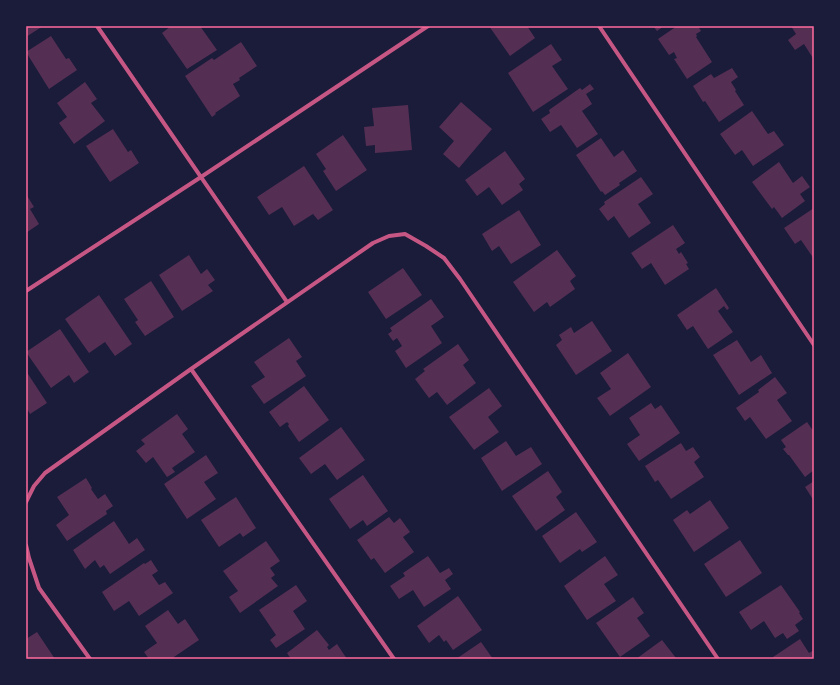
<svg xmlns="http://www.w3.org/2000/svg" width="840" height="685" viewBox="0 0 840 685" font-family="Literata,serif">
<rect width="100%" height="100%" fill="#1b1b3a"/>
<!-- building -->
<path fill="#542f53" d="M26,26H43L26,37Z
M171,26H200L217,50L187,69L162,33Z
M489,26H527L535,38L510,56Z
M653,26H664L657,31Z
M677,26H698L701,31L696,34L697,36L696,37L712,62L687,79L674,59L677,58L674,52L669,55L658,39Z
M791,26H814V60L804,44L795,50L788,40L796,34Z
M51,36L66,59L69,58L77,70L49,89L26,52Z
M241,42L257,66L239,78L240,80L233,84L240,96L215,113L216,114L212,117L185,76L212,58L214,60Z
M551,44L562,60L552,66L568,89L533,112L508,73Z
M732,68L738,77L731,82L736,90L735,91L744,105L719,122L705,101L703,102L693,86L711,74L714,78Z
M85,82L97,99L91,103L105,121L74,144L59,123L67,117L57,103Z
M590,84L594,89L586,94L592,104L582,111L598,134L577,148L561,125L550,132L541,119L550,113L549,110L580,88L582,90Z
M461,102L492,129L459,168L443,154L454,141L439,127Z
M408,105L412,150L375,153V145L366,146L364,127L374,126L372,108Z
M752,111L768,134L774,131L784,145L753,166L742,150L735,155L720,134Z
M113,129L128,152L131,150L139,163L110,182L86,146Z
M343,135L367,170L336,191L323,171L326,169L316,154Z
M601,138L614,157L623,150L637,171L619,183L620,185L605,195L602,191L601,192L576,155Z
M505,151L525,179L519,184L523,190L502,205L489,187L477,196L465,180Z
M779,162L793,183L802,176L810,187L800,194L805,201L782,218L774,207L772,209L752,182Z
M304,166L333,210L318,220L313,214L294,226L282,207L269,215L257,197Z
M641,177L653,194L638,204L651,223L629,238L614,216L608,221L599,209L605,204L604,202Z
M26,194L34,207L30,209L39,224L26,233Z
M814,208V259L801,240L795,244L784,228Z
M519,210L541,245L511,264L499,246L492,251L482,234Z
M673,225L685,243L676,249L679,254L681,252L688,263L686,264L689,269L665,285L651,263L642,269L631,253Z
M557,250L576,276L570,281L575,289L550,307L547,302L534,312L513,282Z
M189,255L201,274L207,269L215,280L208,285L213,291L182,311L159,275Z
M403,268L422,295L386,319L368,292Z
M151,281L174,317L145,336L135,322L138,320L124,299Z
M716,288L729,308L727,310L724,306L718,311L733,332L708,349L693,326L687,330L677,315Z
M99,295L132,344L115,356L105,342L89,353L65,319Z
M431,299L444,317L431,326L442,343L406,368L395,351L402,346L397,338L393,341L388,334L392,331L390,328Z
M592,321L612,351L576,375L556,345L562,340L559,335L571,327L574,333Z
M60,329L89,372L74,383L69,375L51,388L26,352Z
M289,338L302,357L296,361L306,376L264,404L251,386L265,377L254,362Z
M737,340L751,362L761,355L772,373L739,395L713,355Z
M458,344L469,360L463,365L476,383L447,405L437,392L429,398L415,379L425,371L423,369Z
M628,353L651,387L610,416L597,398L611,389L600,373Z
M26,371L47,403L30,414L26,407Z
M775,377L787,393L777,400L792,421L766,439L750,417L745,421L736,408L759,392L758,390Z
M304,386L329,420L299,442L288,426L289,424L287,422L280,427L269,412Z
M489,388L502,406L488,417L499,432L474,450L449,417Z
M651,403L655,409L661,405L680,433L639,461L627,444L640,435L629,418Z
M177,414L188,429L182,434L195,452L172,468L175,472L167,477L153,457L146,463L136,451L145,444L141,440Z
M807,422L814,432V470L805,477L789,455H788L783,449L786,447L781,440Z
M341,427L365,460L337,480L325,464L311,474L299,458Z
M506,441L516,456L531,447L542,464L502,491L481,458Z
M681,443L686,451L693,447L700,457L694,462L704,477L671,499L658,480L655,482L645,466Z
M206,455L218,473L204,482L216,499L187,519L164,484Z
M548,471L562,492L556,497L565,510L536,531L512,496Z
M363,475L388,511L367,526L363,520L350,529L329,499Z
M86,478L92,488L91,489L98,499L105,494L113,506L106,511L107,514L67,541L56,525L69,515L57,497Z
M814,481V501L805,487Z
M236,497L256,528L243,537L240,533L219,547L201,520Z
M710,500L729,528L694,552L673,520L687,510L690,514Z
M576,512L597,542L582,552L580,549L560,563L542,536Z
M389,517L394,523L400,518L410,532L403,537L414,552L385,573L374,558L371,560L357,540Z
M114,521L129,544L137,538L145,550L110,574L104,565L100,568L95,560L85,569L73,550Z
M740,540L762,573L726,597L704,564Z
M266,541L280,561L270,568L275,575L271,578L278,586L240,613L229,597L238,591L223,571Z
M428,556L440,573L449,568L453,574L445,580L451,589L424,607L413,590L399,599L390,586L405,576L403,573Z
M605,556L618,575L604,584L616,601L587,620L564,586Z
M151,560L158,571L152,575L159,585L165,582L173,593L139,616L129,601L114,611L102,592L144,563L145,564Z
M296,585L307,601L293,611L305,629L276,648L270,640L276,635L259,610Z
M781,585L800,612L799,613L803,619L795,625L799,631L787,639L783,633L775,638L764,621L751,630L739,612Z
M458,596L482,630L453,650L446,640L444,642L439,635L429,643L417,626Z
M633,597L644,613L637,618L650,636L620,657L596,623Z
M168,610L178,624L185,619L199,640L171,659H149L144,652L157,643L145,626Z
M317,630L329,645L327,647L329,650L337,644L347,659H291L287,653Z
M37,632L55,659H26V639Z
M800,639L809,653L814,650V659H774L773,657Z
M662,640L676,658L674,659H636Z
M481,642L493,659H456Z"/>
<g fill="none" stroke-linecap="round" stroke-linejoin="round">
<!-- minor -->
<path stroke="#c65784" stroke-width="4" d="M97,26L287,302
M599,26L814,345
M26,291L201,177L428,26
M191,369L394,659
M26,502L34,486L45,473L191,369L373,243L389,236L405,234L426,246L444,258L460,279L718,659
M26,545L29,558L39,588L90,659"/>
</g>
<!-- border -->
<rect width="840" height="685" fill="none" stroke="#1b1b3a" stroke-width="54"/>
<rect x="27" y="27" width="786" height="631" fill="none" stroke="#ff6b9d" stroke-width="1.5"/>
</svg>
